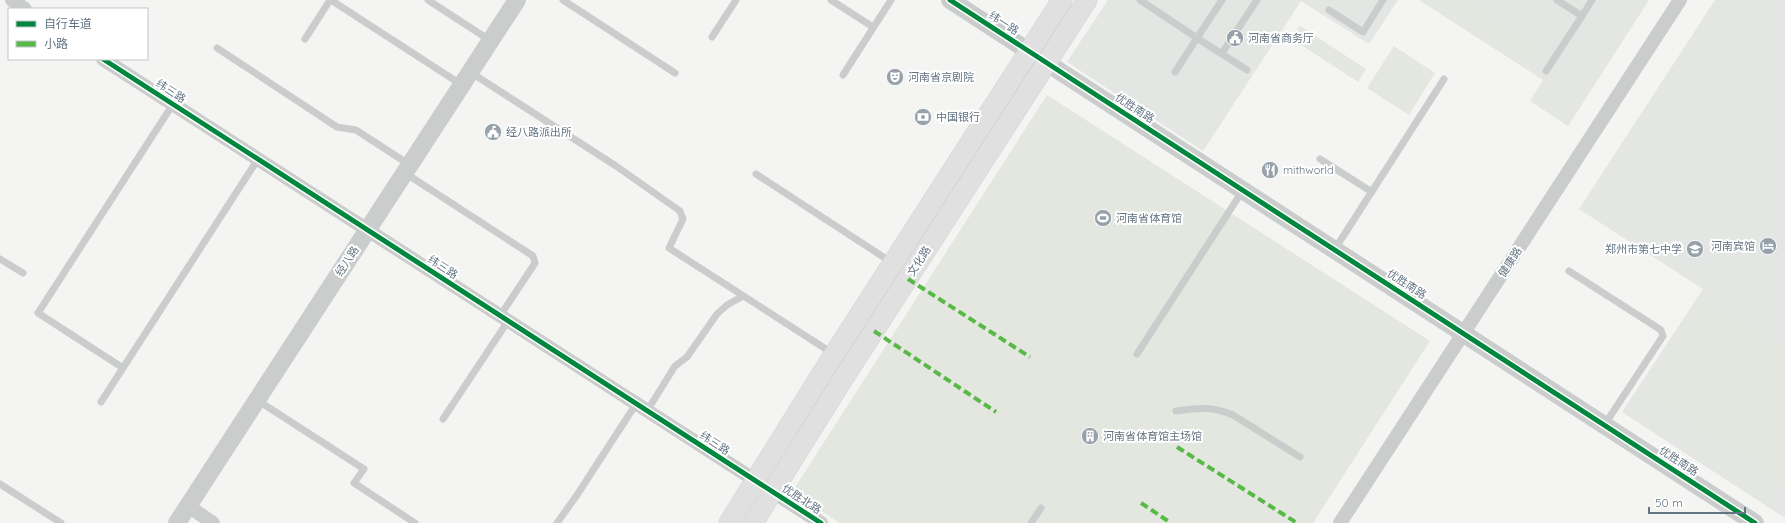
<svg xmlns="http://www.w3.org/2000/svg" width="1785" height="523" viewBox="0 0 1785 523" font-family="Quicksand,'Noto Sans SC',sans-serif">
<rect width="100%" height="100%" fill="#f4f4f2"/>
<!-- built -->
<path fill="#e4e6e4" d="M1108,0H1398L1369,44L1301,1L1203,151L1067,62Z
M1419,0H1649L1568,126L1530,101L1543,80Z
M1715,0H1785V518L1622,412L1703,289L1579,209Z"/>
<!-- green -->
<path fill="#e4e7e0" d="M1429,0H1468L1538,45L1527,63Z
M1300,26L1366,69L1358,82L1292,39Z
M1394,46L1435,73L1409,115L1367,88Z
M1047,95L1430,341L1313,523H840L792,492Z
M1703,297L1785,350V484L1642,391Z"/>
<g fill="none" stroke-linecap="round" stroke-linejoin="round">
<defs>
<path id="secondary" d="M729,523L826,367L1062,0
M753,523L843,379L1087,0"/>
</defs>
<!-- secondary casing -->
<use href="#secondary" stroke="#d0d2d2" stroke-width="21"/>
<!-- service -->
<path stroke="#cbcdcd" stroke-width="7" d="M331,0L462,85
M428,0L491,41
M563,0L675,73
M831,0L873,27
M1140,0L1197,38L1222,0
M1557,0L1582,16L1592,0
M1329,10L1363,32L1383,0
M712,37L736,0
M305,39L330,0
M217,48L337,127L356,130L410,165
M1222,53L1257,0
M1546,71L1582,16
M470,72L616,166L680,211L683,219L669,248L832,353
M1175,72L1197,38L1247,70
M843,75L891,0
M1320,159L1372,192
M405,173L533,256L535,263L500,316
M756,174L891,262
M1335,249L1444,79
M0,259L23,273
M1569,271L1661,330L1663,336L1605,424
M1137,354L1243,190
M123,368L38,313L173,104
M257,400L364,469L354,483L415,523
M101,402L258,159
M647,411L675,366L687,357L717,314L727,305L743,296
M1176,411C1198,408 1212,406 1233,415L1300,457
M443,419L508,321
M0,484L61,523
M557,523L577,495L636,404
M1031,523L1041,508"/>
<!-- minor -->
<path stroke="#cbcdcd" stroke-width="14" d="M12,0L25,9
M103,59L821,523
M188,506L213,523
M1340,523L1680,0"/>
<!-- tertiary -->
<path stroke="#cbcdcd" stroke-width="18" d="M950,0L1755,523
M177,523L517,0"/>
<!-- secondary -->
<use href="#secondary" stroke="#e0e0e0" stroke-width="20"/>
<!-- quiet -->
<path stroke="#58b947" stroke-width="4" stroke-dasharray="8 4" stroke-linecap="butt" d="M908,279L1030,357
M874,331L996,412
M1177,447L1297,523
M1141,503L1171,523"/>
<defs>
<path id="cycleway" d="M950,0L1755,523
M103,59L821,523"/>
</defs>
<!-- cycleway casing -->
<use href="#cycleway" stroke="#fff" stroke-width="8"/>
<!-- cycleway -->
<use href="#cycleway" stroke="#00873e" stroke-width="5"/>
</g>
<!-- icons -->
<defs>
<symbol id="civic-disc" viewBox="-11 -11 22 22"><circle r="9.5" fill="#96a1aa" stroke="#fff"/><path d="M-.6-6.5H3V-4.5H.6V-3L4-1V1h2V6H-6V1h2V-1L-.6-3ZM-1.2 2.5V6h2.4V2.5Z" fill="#fff"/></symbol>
<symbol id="theatre-disc" viewBox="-11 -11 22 22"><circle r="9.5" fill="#96a1aa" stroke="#fff"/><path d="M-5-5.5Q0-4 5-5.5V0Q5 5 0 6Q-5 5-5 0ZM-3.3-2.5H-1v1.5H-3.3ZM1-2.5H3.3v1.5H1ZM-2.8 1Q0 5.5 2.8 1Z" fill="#fff"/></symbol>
<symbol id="bank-disc" viewBox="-11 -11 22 22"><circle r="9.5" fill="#96a1aa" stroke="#fff"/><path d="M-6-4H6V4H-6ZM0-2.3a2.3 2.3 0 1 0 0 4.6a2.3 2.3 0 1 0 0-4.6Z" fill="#fff"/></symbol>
<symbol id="restaurant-disc" viewBox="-11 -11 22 22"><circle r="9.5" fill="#96a1aa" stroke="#fff"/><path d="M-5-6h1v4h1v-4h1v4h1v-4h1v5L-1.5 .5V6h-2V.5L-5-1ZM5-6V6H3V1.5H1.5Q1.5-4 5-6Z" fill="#fff"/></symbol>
<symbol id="stadium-disc" viewBox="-11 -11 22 22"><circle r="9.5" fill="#96a1aa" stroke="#fff"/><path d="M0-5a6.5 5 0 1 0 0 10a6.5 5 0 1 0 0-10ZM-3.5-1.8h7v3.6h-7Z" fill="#fff"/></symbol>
<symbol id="hotel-disc" viewBox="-11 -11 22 22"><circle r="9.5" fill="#96a1aa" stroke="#fff"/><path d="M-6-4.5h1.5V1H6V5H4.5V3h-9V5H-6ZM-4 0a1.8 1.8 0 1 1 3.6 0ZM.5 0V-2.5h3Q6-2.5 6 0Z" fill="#fff"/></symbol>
<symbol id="school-disc" viewBox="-11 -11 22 22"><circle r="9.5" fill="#96a1aa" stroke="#fff"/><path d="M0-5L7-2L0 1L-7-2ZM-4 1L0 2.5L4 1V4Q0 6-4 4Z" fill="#fff"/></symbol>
<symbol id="building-disc" viewBox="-11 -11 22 22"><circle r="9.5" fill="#96a1aa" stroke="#fff"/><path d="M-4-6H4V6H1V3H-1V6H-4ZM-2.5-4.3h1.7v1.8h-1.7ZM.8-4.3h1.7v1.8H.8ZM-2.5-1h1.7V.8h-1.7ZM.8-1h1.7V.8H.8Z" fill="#fff"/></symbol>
</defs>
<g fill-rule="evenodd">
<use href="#civic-disc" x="1225" y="28" width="20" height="20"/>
<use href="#theatre-disc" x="885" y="67" width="20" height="20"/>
<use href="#bank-disc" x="913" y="107" width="20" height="20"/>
<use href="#civic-disc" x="483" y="122" width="20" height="20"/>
<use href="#restaurant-disc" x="1260" y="160" width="20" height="20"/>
<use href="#stadium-disc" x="1093" y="208" width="20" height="20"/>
<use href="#hotel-disc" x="1758" y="236" width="20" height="20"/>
<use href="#school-disc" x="1685" y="239" width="20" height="20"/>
<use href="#building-disc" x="1080" y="426" width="20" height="20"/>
</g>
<g text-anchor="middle" stroke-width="4" stroke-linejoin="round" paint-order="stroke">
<!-- street labels -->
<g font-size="11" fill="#637483" stroke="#fff">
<text transform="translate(1004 23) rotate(33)" y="4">纬一路</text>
<text transform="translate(171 91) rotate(33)" y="4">纬三路</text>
<text transform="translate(1135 108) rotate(33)" y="4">优胜南路</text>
<text transform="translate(347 261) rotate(-57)" y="4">经八路</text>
<text transform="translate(919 261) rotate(-57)" y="4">文化路</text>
<text transform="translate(1510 262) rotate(-57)" y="4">健康路</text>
<text transform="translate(443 267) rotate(33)" y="4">纬三路</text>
<text transform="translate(1407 284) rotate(33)" y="4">优胜南路</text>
<text transform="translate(715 443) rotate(33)" y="4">纬三路</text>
<text transform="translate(1679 461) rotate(33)" y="4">优胜南路</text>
<text transform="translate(802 499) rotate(33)" y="4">优胜北路</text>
</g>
<!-- poi labels -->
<g font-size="11" fill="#637483" stroke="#fff" text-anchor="start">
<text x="1248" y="42">河南省商务厅</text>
<text x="908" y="81">河南省京剧院</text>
<text x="936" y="121">中国银行</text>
<text x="506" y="136">经八路派出所</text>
<text x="1283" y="174">mithworld</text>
<text x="1116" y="222">河南省体育馆</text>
<text x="1755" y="250" text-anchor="end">河南宾馆</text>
<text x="1682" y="253" text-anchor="end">郑州市第七中学</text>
<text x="1103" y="440">河南省体育馆主场馆</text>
</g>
</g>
<!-- legend -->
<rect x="8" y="8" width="140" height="52" fill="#ffffff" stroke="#c1c7cd"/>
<rect x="16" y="21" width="20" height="6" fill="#00873e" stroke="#c1c7cd"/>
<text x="44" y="28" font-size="12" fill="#637483">自行车道</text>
<rect x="16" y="41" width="20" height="6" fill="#58b947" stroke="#c1c7cd"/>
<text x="44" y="48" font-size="12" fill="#637483">小路</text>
<!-- scale -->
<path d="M1649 507v6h96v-6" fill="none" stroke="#637483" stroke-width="2"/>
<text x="1655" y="507" font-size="12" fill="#637483" stroke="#ffffff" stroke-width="3" paint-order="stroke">50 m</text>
</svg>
